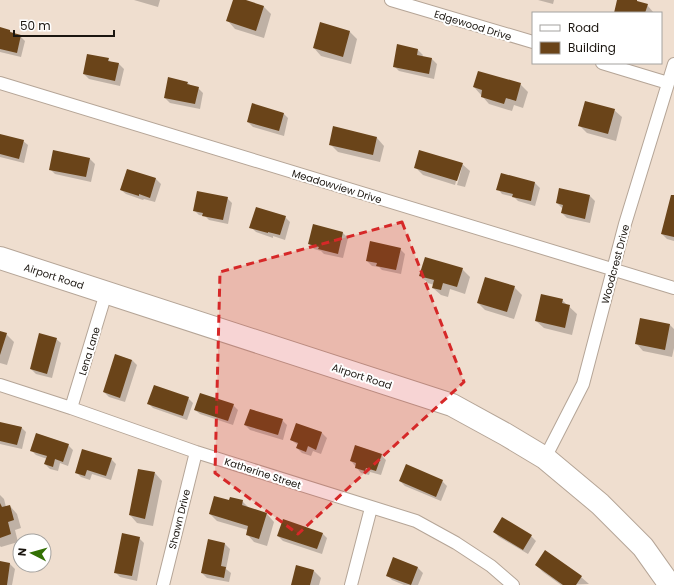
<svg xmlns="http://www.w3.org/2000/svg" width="674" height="585" viewBox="0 0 674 585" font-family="Poppins,sans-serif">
<rect width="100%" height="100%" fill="#efdecf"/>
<!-- shadow -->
<path fill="#0003" d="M134,0H160L158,7Z
M234,0H243L263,6L271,14L264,38L235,29L228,21Z
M538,0H554L553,4Z
M618,0H629L647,5L654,13H615Z
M0,28L10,31L13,34L20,36L25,41L21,57L0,52Z
M350,32L357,39L351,64L321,56L314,48Z
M418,50L423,55L422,57L432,59L437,64L434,79L399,71L394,66Z
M108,59L112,63L119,64L124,69L120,86L89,79L84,74Z
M187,82L191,86L198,88L203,93L200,109L170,103L165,98Z
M520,84L528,92L523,108L514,105L512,111L489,104L474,87Z
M614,110L622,117L616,141L587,133L580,126Z
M283,113L288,118L284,136L253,127L248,122Z
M0,135L23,141L28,145L24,163L0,157Z
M377,138L384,146L380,162L338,152L330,144Z
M54,152L90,159L95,164L91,182L55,174L50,169Z
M462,164L470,171L465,187L457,185L462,167H460L455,185L423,175L415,167Z
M127,170L156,179L161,184L155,202L144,199L143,200L126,194L121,190Z
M501,174L535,183L540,188L535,206L518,201L514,197L502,194L498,189Z
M560,189L590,196L595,201L590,223L567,218L562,213L563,209L557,203Z
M674,196V241L667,239L662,234Z
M227,198L232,203L228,224L209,220L205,216L199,215L194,210Z
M285,217L290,222L285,240L273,236V238L256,232L251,227Z
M314,225L343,233L348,238L343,258L324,254L321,251L314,249L309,244Z
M400,249L405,254L401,274L382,270L379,267L372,266L367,261Z
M462,269L470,277L465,294L450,289L448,297L441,295L433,288L434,285L428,283L420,276Z
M514,287L522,295L514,319L485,310L478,303Z
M562,300L577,314L572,335L544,328L536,321Z
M669,324L674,329V348L672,357L643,351L636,343Z
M0,332L6,334L14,342L7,365L0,363Z
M56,339L61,343L52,378L36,374L31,369Z
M116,355L132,360L137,365L125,402L109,397L104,392Z
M188,398L193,403L187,420L153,408L149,404Z
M233,405L238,410L233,425L200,414L195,410Z
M282,420L287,425L283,440L250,430L245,425Z
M0,423L21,427L26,432L22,449L0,444Z
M297,424L322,433L327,438L321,454L313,451L311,456L302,453L297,448L298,445L291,440Z
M68,445L73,450L68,466L60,463L58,471L50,469L45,464L47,459L36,455L31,450Z
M381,455L386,460L381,475L370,472L369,475L361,473L351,461Z
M111,459L116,464L111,480L92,474L90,480L81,477L76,472Z
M155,473L162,481L153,526L137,523L130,515Z
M400,481H442L447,486L441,501L405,486Z
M0,495L4,499L6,507L10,506L17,514L21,528L15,530L18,542L1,547L0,546Z
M242,501L250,509L267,514L274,522L267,546L254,542L247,534L248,530L217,521L210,514Z
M494,532L531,536L536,541L528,554L499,537Z
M322,533L327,538L322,554L283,541L278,536Z
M139,538L144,543L137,581L120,577L115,572Z
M209,540L225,544L230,549L226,569L231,573L229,582L207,578L202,573Z
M394,559L418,568L423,573L418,585H404L392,580L387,575Z
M0,562L10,564L15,569L12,585H0Z
M536,565L581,577L589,584L561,585L543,572Z
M313,570L321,578L319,585H292Z"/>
<!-- building -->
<path fill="#6a4419" d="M233,0H246L264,6L256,31L226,21Z
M617,0H637V1L648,4L645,13H614Z
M320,22L350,31L343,57L313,48Z
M0,27L10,30V32L21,35L17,53L0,49Z
M397,44L418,49L417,55L432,58L429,74L393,67Z
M87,54L109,58L108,61L119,63L115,81L83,74Z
M478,71L521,83L516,101L506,98L504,104L481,97L482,90L473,87Z
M168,77L188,82L187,84L199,87L195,104L164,98Z
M585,101L615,109L608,134L578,126Z
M252,103L284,113L279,131L247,122Z
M333,126L377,137L373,155L329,145Z
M0,134L24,140L19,159L0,154Z
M53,150L90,158L86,177L49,170Z
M419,150L463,163L457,181L414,168Z
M127,169L156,178L150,198L139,194V196L120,190Z
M501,173L535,182L531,201L512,197L513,194L496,190Z
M559,188L590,195L585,219L561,213L563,205L556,203Z
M197,191L228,197L223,220L202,216L203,213L193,211Z
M671,195H674V237L661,234Z
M256,207L286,216L280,235L268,232V233L249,228Z
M313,224L343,232L338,254L318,249L319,247L308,244Z
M370,241L401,248L396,270L376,266L377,263L366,261Z
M425,257L463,268L457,287L443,283L441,290L432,288L434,280L419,276Z
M485,277L515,286L507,312L477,303Z
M541,294L563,299L562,303L570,305L565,328L535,321Z
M640,318L670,324L665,350L635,344Z
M0,331L7,333L0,355Z
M39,333L57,338L47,374L30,369Z
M115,354L132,360L120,398L103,392Z
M154,385L189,397L183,416L147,404Z
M200,393L234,404L228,421L194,410Z
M250,409L283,419L278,435L244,425Z
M0,422L22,427L17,445L0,441Z
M296,423L322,432L316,450L308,446L306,452L296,448L298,443L290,440Z
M36,433L69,444L63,462L55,459L53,467L44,464L47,456L30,451Z
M355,445L382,454L376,471L366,468L365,471L355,468L356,463L350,461Z
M82,449L112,458L106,476L87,470L85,476L75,473Z
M406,464L443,480L436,497L399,481Z
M138,469L155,472L145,519L129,515Z
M214,496L229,500L230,497L243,500L242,505L267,513L259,539L246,535L248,526L209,514Z
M0,503L2,507L10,505L14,520L8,522L11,534L0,538Z
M502,517L532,535L523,550L493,532Z
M283,519L323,533L317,549L277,536Z
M122,533L140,537L132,576L114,573Z
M208,539L225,543L221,566L226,567L224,578L201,573Z
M545,550L582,576L576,585H563L535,565Z
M393,557L418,567L411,585L386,576Z
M0,561L10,563L7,585H0Z
M296,565L314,570L310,585H291Z"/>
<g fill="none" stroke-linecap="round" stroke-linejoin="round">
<defs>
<path id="street" d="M391,0L533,42
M602,63L668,83
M0,83L674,288
M0,385L71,408L196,452L416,521L456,543L491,566L513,585
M71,408L106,293
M545,458L583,384L625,224L674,64
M163,585L196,452
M351,585L371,508"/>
<path id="highway" d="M0,258L452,405L505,434L545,458L600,504L643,547L670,585"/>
</defs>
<!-- street casing -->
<use href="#street" stroke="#b5a597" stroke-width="14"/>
<!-- highway casing -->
<use href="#highway" stroke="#b5a597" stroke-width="24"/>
<!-- street -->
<use href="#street" stroke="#fff" stroke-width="12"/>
<!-- highway -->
<use href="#highway" stroke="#fff" stroke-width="22"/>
</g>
<!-- marked area -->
<path fill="#d62828" fill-opacity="0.2" stroke="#d62828" stroke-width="3" stroke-dasharray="8 5" stroke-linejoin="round" d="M402,222L464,382L298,534L215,473L220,272Z"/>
<g text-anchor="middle" stroke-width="4" stroke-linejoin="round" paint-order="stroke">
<!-- street labels -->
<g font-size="10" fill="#1b1610" stroke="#fff">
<text transform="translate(473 25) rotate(17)" y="4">Edgewood Drive</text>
<text transform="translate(337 186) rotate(17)" y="4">Meadowview Drive</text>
<text transform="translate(615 264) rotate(-75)" y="4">Woodcrest Drive</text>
<text transform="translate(54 276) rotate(18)" y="4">Airport Road</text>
<text transform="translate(89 351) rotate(-73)" y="4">Lena Lane</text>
<text transform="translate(362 376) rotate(18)" y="4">Airport Road</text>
<text transform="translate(263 473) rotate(18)" y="4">Katherine Street</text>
<text transform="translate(179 519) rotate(-76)" y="4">Shawn Drive</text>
</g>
</g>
<!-- legend -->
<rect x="532" y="12" width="130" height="52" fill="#ffffff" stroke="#a4a29f"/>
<rect x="540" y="25" width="20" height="6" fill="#ffffff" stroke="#a4a29f"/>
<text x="568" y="32" font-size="12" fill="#1b1610">Road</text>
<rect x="540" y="42" width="20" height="12" fill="#6a4419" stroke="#a4a29f"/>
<text x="568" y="52" font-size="12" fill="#1b1610">Building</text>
<!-- north arrow -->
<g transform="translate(32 553) rotate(276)"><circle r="19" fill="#ffffff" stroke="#a4a29f"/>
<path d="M0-3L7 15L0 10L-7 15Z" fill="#337004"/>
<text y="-6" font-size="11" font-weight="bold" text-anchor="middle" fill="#1b1610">N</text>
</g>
<!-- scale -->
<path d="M14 30v6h100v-6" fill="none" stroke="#1b1610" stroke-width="2"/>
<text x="20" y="30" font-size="12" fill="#1b1610" stroke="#ffffff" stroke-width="3" paint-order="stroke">50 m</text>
</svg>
